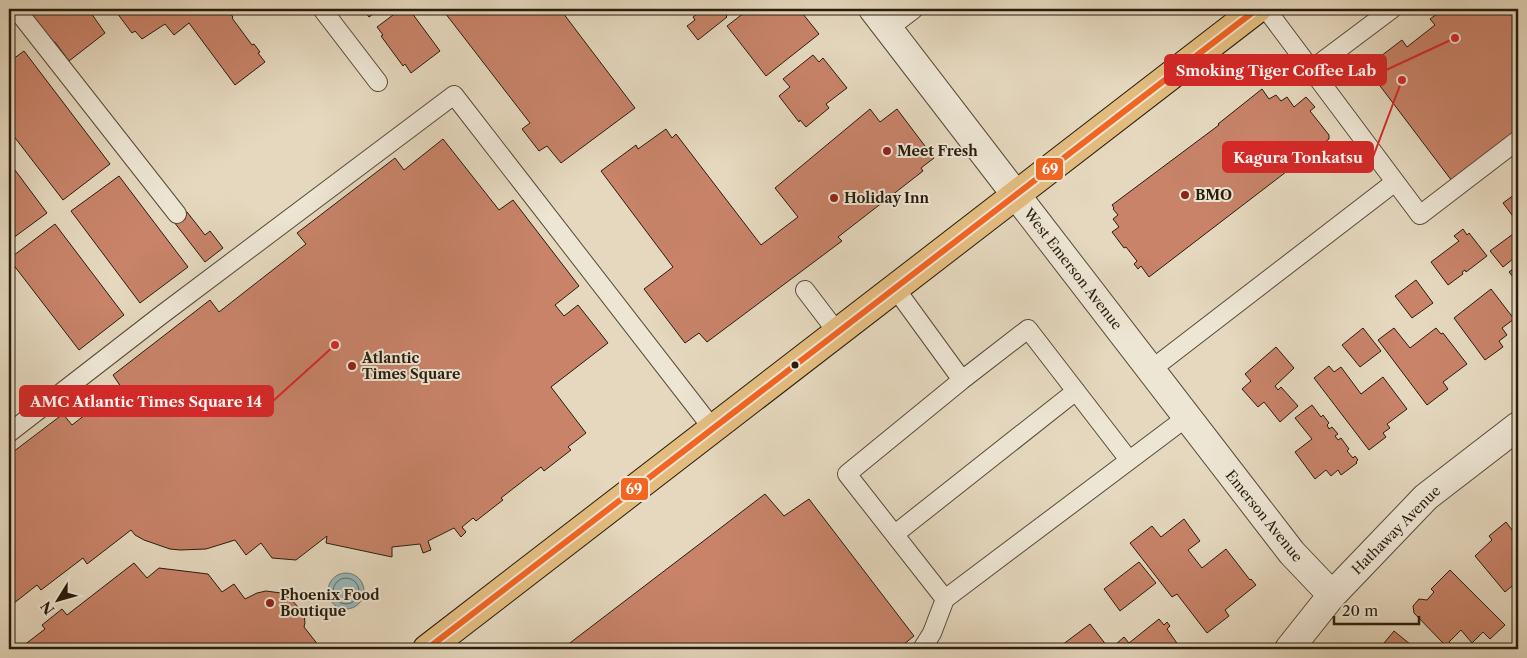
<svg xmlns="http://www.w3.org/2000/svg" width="1527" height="658" viewBox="0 0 1527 658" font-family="'Libre Caslon Text',serif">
<rect width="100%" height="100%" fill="#e5d8be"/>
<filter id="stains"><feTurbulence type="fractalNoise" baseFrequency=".004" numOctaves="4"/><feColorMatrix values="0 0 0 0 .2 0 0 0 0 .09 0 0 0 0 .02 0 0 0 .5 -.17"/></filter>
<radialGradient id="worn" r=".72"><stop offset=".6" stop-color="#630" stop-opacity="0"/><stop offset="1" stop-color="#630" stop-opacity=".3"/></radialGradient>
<!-- water -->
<path fill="#99b8bb" stroke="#6c7a75" d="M328 591a18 18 0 1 1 36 0a18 18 0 1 1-36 0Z"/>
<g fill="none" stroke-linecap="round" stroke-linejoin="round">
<!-- shore -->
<path stroke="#606a64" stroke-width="1" d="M333 591a13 13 0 1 1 26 0a13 13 0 1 1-26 0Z"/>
</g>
<!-- building -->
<path fill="#c88369" stroke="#281c0c" d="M25,9H90L93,12L91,13L105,33L69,61L55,42L52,44Z
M114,9H202L204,10L206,9H227L233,17L232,18L252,45L254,44L260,52L258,53L265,62L235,85L189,23L174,35L165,24L142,39L135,31L132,33Z
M360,9H380L369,17L363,9L362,11Z
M401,9H409L440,51L411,73L405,64L403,66L381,36L383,35L377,27Z
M442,9H560L635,108L561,163L547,146L539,151L522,129L530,123Z
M621,9H634L626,15Z
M703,9H734L726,16L727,17L698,40L687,26L695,20L693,17Z
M749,9H799L819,34L766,76L727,26Z
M1444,9H1455L1457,12L1461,9H1518V130L1452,181L1371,74L1386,63L1381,56L1402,40L1407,47L1435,25L1430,19Z
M24,51L110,164L63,200L9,130V62Z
M813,55L819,62L823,58L847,88L826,104L829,108L806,127L800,120L799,122L779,96L790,87L783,79Z
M1262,89L1269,99L1276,95L1281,101L1287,97L1294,107L1306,97L1315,107L1310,111L1329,135V139L1149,277L1141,266L1138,269L1134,264L1137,261L1126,247L1124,248L1112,232L1119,227L1113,219L1118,215L1113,209L1114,208L1112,205L1219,125L1218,124Z
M870,109L880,122L897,109L934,158L921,168L923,171L838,237L842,241L707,342L699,333L685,343L644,289L673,267L601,171L636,145L638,149L666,129L672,138L676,134L761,245L798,217L775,188Z
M443,139L499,210L513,200L579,286L555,305L564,316L578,305L608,343L551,387L586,433L568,447L571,450L544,471L541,467L501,498L503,500L476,521L473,518L462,527L466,532L461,537L454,528L428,541L431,550L423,553L420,544L392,547V557L326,543L327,536L296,560L272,558L261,543L246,555L235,540L206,549L180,550L170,549L144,540L135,535L131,530L87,564L83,558L41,590L37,585L9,607V468L11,466L9,462V455L63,414L72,425L121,387L113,375L210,300L219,312L306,244L297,233L395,158L404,170Z
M9,162L47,213L9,241Z
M119,176L188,267L140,303L71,211Z
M1518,192V223L1503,203Z
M187,212L205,235L210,231L223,248L205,262L174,222Z
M55,224L124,315L79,350L9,259Z
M1463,229L1467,235L1469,233L1487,256L1466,272L1465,270L1462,272L1463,274L1448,285L1431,262L1459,241L1454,236Z
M1513,234L1518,241V255L1503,267L1490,251Z
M1518,265V283L1509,272Z
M1416,280L1433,303L1412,318L1395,296Z
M1491,289L1514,319L1502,328L1507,335L1499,341L1503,347L1485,360L1454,318Z
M1363,328L1381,351L1360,367L1342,345Z
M1394,328L1410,348L1436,328L1441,334L1443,333L1467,364L1443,382L1448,389L1427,405L1378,340Z
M1276,347L1294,368L1275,386L1278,390L1281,387L1298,406L1280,422L1264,402L1258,407L1242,389L1251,381L1245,374Z
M1329,366L1334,372L1341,367L1361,394L1383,377L1407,409L1387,424L1390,428L1383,433L1386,437L1369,450L1314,378Z
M1312,405L1321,417L1323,415L1329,423L1327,425L1329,429L1332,427L1338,434L1335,436L1338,440L1341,438L1349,449L1347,451L1353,458L1355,456L1358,460L1356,462L1357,463L1341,475L1338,470L1331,476L1326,470L1315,479L1295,452L1312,439L1295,418Z
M765,494L784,516L809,499L914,636L898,649H562Z
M1184,519L1200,541L1188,550L1202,568L1226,549L1250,580L1251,579L1256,585L1225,610L1229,616L1207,633L1177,594L1172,597L1130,543L1152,526L1161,537Z
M1506,522L1518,538V581L1505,592L1475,556L1492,540L1489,536Z
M1139,562L1156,583L1120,611L1104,589Z
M134,563L147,578L159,568L208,574L222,592L234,584L245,599L257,593L266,591L281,593L291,599L304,614L305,623L304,627L319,646L316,649H19L45,629L42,625L62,609L67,615Z
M1450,570L1505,625L1490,639L1483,632L1472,643L1461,630L1449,642L1458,649H1437L1443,643L1414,613L1413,606L1419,599L1427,600L1434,592L1431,589Z
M1159,619L1164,625L1167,622L1170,626L1167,629L1181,649H1118L1115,645L1124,637L1129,643Z
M1518,620V631L1513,625Z
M1090,624L1107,646L1108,649H1059L1058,648Z
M1394,631L1416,649H1379Z"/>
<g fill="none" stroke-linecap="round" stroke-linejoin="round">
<defs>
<path id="service" d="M16,9L177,214
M322,9L378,82
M1266,9L1420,215L1518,140
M888,29L914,9
M1312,69L1392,9
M895,288L962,380
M805,290L837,332
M1152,369L1395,182
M9,433L160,316L454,95L713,429
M1129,460L1028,329L962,380L847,474L945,599L1187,417
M895,534L1076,391
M922,649L932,633L945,599"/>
<path id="minor" d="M1016,195L1292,553L1332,595
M1289,649L1332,595L1426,497L1518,426"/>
<path id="tertiary" d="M873,9L1016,195"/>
<path id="primary" d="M427,649L1257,9"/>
</defs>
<!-- service casing -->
<use href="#service" stroke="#574b38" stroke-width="20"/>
<!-- minor casing -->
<use href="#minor" stroke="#574b38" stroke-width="30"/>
<!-- tertiary casing -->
<use href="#tertiary" stroke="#574b38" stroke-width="30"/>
<!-- primary casing -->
<use href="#primary" stroke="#281c0c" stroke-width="30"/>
<!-- service -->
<use href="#service" stroke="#eee6d5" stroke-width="18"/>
<!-- minor -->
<use href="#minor" stroke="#eee6d5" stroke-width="28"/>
<!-- tertiary -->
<use href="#tertiary" stroke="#eee6d5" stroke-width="28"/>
<!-- primary -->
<use href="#primary" stroke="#e2bc7f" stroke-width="28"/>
<defs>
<path id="bus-1" d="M427,649L1257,9"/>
</defs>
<!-- bus-1 casing -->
<use href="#bus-1" stroke="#eee6d5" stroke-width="10"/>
<!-- bus-1 -->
<use href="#bus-1" stroke="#f26522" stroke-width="6"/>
</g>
<!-- markers -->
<g fill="#8f2418" stroke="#eee6d5" stroke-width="2">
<circle cx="887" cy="151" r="5"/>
<circle cx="1185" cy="195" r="5"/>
<circle cx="834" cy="198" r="5"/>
<circle cx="352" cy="366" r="5"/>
<circle cx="270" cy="603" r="5"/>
</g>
<circle fill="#281c0c" stroke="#eee6d5" stroke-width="2" cx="795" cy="365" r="4.5"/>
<g text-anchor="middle" stroke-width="4" stroke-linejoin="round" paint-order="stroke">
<!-- poi labels -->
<g font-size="14" font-weight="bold" fill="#281c0c" stroke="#eee6d5" text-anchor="start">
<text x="897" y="156">Meet Fresh</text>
<text x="1195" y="200">BMO</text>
<text x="844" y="203">Holiday Inn</text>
<text x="362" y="363">Atlantic<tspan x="362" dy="16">Times Square</tspan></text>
<text x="280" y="600">Phoenix Food<tspan x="280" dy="16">Boutique</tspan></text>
</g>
<!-- street labels -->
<g font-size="14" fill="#281c0c" stroke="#eee6d5">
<text transform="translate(1073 269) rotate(52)" y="5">West Emerson Avenue</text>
<text transform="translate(1264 516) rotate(51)" y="5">Emerson Avenue</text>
<text transform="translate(1396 530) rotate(-45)" y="5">Hathaway Avenue</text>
</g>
</g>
<!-- callouts -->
<path fill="none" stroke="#d62828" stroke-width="2" d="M1455 38L1386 70M1402 80L1373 157M335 345L273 401"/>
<g fill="#d62828" stroke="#eee6d5" stroke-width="2">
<circle cx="1455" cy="38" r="5"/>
<circle cx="1402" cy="80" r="5"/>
<circle cx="335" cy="345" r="5"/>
</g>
<g fill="#d62828" stroke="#d62828" stroke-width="2">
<rect x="1165" y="55" width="221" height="30" rx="5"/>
<rect x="1223" y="142" width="150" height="30" rx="5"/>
<rect x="20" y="386" width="253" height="30" rx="5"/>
</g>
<g font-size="15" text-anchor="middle" font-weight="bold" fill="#fff">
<text x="1276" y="76">Smoking Tiger Coffee Lab</text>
<text x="1298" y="163">Kagura Tonkatsu</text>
<text x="146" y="407">AMC Atlantic Times Square 14</text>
</g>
<g stroke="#eee6d5" stroke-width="2">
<rect x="1035" y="157" width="29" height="24" rx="5" fill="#f26522"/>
<rect x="620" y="477" width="29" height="24" rx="5" fill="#f26522"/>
</g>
<g font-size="14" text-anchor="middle" font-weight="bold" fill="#fff">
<text x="1050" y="174">69</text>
<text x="634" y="494">69</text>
</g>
<!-- margin -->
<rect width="1527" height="658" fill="none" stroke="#e5d8be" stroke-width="30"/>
<rect x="10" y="10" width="1507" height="638" fill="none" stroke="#281c0c" stroke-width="2.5"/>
<rect x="15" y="15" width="1497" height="628" fill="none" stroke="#281c0c"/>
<!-- north arrow -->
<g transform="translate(58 600) rotate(233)" stroke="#eee6d5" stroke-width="4" paint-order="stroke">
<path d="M0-4L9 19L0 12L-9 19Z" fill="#281c0c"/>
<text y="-8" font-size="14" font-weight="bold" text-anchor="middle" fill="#281c0c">N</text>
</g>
<!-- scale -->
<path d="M1334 616v8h85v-8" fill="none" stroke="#281c0c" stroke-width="2.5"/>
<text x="1342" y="616" font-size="15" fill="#281c0c" stroke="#eee6d5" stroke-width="4" paint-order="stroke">20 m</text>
<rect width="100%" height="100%" filter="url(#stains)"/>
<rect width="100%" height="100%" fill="url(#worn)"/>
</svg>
